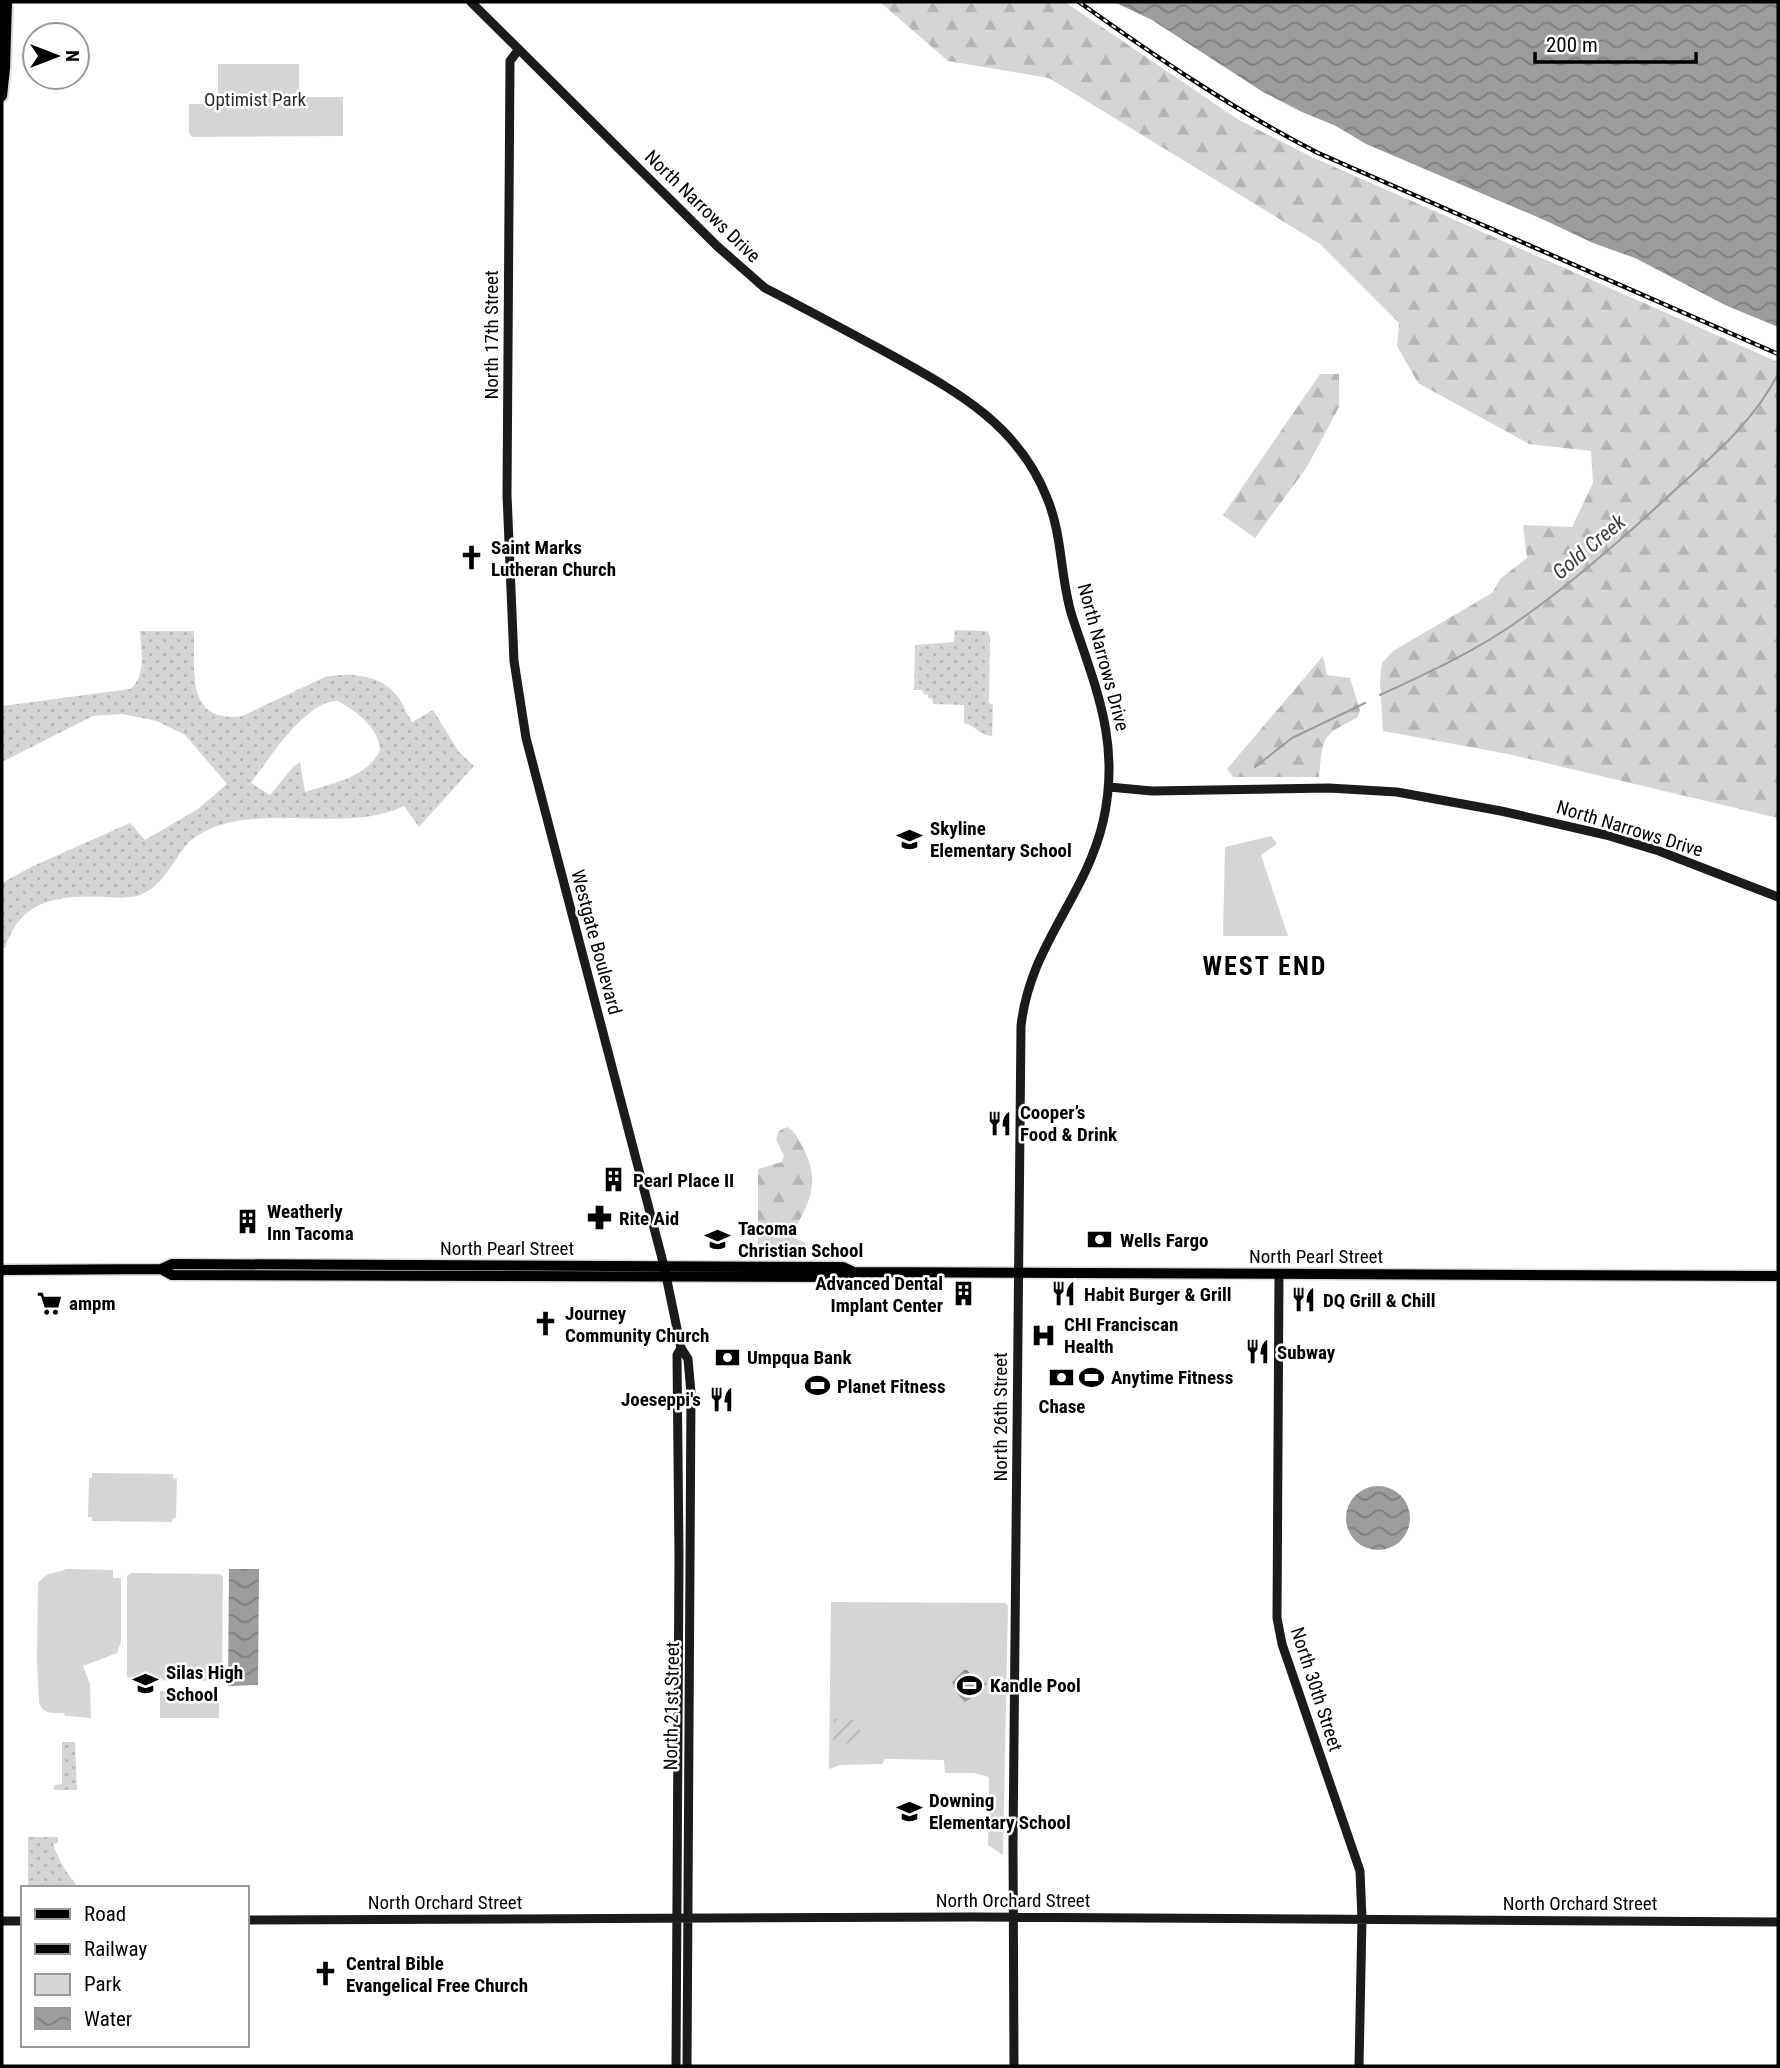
<svg xmlns="http://www.w3.org/2000/svg" width="1780" height="2068" viewBox="0 0 1780 2068" font-family="'Roboto Condensed',sans-serif">
<defs>
<pattern id="grass-dots" width="8" height="8" patternUnits="userSpaceOnUse" patternTransform="scale(1.75)"><rect width="8" height="8" fill="#d5d5d5"/><path d="M2 2h.1M6 6h.1" fill="none" stroke="#b5b5b5" stroke-width="1.8" stroke-linecap="round"/></pattern>
<pattern id="forest-firs" width="22" height="20" patternUnits="userSpaceOnUse" patternTransform="scale(1.75)"><rect width="22" height="20" fill="#d5d5d5"/><path d="M5 1l3.5 6h-7zM16 11l3.5 6h-7z" fill="#b5b5b5"/></pattern>
<pattern id="garden-furrows" width="10" height="10" patternUnits="userSpaceOnUse" patternTransform="scale(1.75)"><rect width="10" height="10" fill="#d5d5d5"/><path d="M-1 1l2-2M0 10L10 0M9 11l2-2" fill="none" stroke="#b5b5b5"/></pattern>
<pattern id="water-waves" width="16" height="10" patternUnits="userSpaceOnUse" patternTransform="scale(1.75)"><rect width="16" height="10" fill="#9c9c9c"/><path d="M0 5q4-4 8 0t8 0" fill="none" stroke="#7d7d7d"/></pattern>
</defs>
<rect width="100%" height="100%" fill="#fff"/>
<!-- grass -->
<path fill="url(#grass-dots)" fill-rule="evenodd" d="M955,630L987,631L990,636L989,703L993,705L992,736C978,735 977,726 964,723V705L933,704L932,699L928,698V695L924,694L922,690H914L915,645L954,642Z
M140,631H194C195,670 185,724 242,716L325,677C350,672 381,674 398,697C403,704 407,714 412,722L433,710L459,752L474,766L419,827L404,806C340,837 246,796 190,841C176,856 166,880 148,891C136,899 120,898 106,897C59,896 22,897 5,948H2V883L31,867L130,823L145,840L198,809L227,784L185,735L157,721L122,714L93,716L2,762V706L130,689C147,676 141,649 140,631ZM338,701C356,711 379,728 380,750C367,778 332,783 305,792L300,762L293,767L270,795L251,783C268,760 307,699 338,701Z
M62,1742H75L77,1790H54V1785L62,1784Z
M28,1837H58V1843L53,1844C59,1861 67,1874 79,1888H28Z"/>
<!-- forest -->
<path fill="url(#forest-firs)" d="M880,2H1065L1239,120L1312,157L1778,362V818L1508,754L1383,731L1380,681L1382,663L1393,651L1492,593L1500,579L1527,558L1523,525L1572,527L1593,483L1591,451L1529,444L1418,383L1397,346L1399,323L1320,244L1049,78L948,61Z
M1320,374H1339V407L1307,467L1255,538L1223,515Z
M1323,656L1327,675L1350,678L1360,710L1358,717C1321,736 1323,736 1319,777H1233L1227,769Z
M787,1127C795,1131 797,1137 801,1144C821,1179 812,1200 792,1233L794,1238L805,1243L806,1248L796,1257L758,1259V1169L782,1162L784,1156L776,1139L779,1131Z"/>
<!-- park -->
<path fill="#d5d5d5" d="M218,64H299V97H343V136L192,137L189,133V104H218Z
M1271,836L1277,844L1261,855L1288,936H1223L1225,847Z
M92,1473L173,1474V1478L177,1479L176,1518H173L172,1522L92,1521V1517H88L89,1478H92Z
M67,1569L113,1570V1578H121V1641L117,1653L83,1666L90,1684L91,1718L65,1716L64,1713C53,1713 44,1715 39,1703L37,1661L38,1583L46,1575Z
M131,1573L219,1574L223,1576L222,1677L218,1681L130,1680L127,1676V1576Z
M831,1602L1005,1603L1008,1606L1003,1855L988,1845L989,1777L975,1773H945L944,1760L885,1759L882,1764L840,1765L829,1769Z
M160,1691H219V1718H160Z"/>
<!-- garden -->
<path fill="url(#garden-furrows)" d="M834,1719L860,1720V1744L833,1743Z"/>
<!-- water -->
<path fill="url(#water-waves)" d="M1114,2H1778V327L1725,305L1635,258L1593,243L1542,219L1366,144L1336,126L1302,112L1263,92L1152,20Z
M1346 1518a32 32 0 1 1 64 0a32 32 0 1 1-64 0Z
M229,1569H259L258,1685L228,1686Z
M964,1670H967L977,1681L987,1683L978,1694L965,1702L959,1696L952,1682Z"/>
<g fill="none" stroke-linecap="round" stroke-linejoin="round">
<!-- stream -->
<path stroke="#9c9c9c" stroke-width="2" d="M1380,695C1428,673 1478,650 1521,619C1576,580 1627,535 1676,489C1715,454 1754,421 1778,374
M1255,767L1292,738L1365,703"/>
<defs>
<path id="primary" d="M161,1269L172,1264L843,1267L854,1272
M2,1270L161,1269L172,1275L843,1277L854,1272L1778,1276"/>
<path id="highway" d="M2,96L5,68L7,2"/>
</defs>
<!-- primary casing -->
<use href="#primary" stroke="#dbdbdb" stroke-width="13"/>
<!-- highway casing -->
<use href="#highway" stroke="#dbdbdb" stroke-width="14"/>
<!-- secondary -->
<path stroke="#1b1b1b" stroke-width="9" d="M471,2L717,246L765,288C804,308 843,329 882,350C950,388 1017,421 1047,498C1063,536 1060,578 1072,616C1096,689 1121,743 1103,822C1085,898 1030,945 1021,1026L1013,1843L1014,2066
M519,49L510,61L507,495L514,661L526,738L664,1266L681,1348L688,1359L691,1393L687,2066
M1109,787L1152,791L1329,788L1397,792L1501,811L1606,835L1659,851L1778,897
M1279,1274L1277,1618L1282,1644L1360,1871L1362,1919L1359,2066
M247,1920L973,1917L1778,1922
M2,1921H23
M676,2066L679,1557L677,1355L681,1348"/>
<!-- primary -->
<use href="#primary" stroke="#000" stroke-width="10"/>
<!-- highway -->
<use href="#highway" stroke="#000" stroke-width="10"/>
<defs>
<path id="rail" d="M1079,2C1156,57 1234,110 1318,153L1778,354"/>
</defs>
<!-- rail casing -->
<use href="#rail" stroke="#000" stroke-width="4.5"/>
<!-- rail -->
<use href="#rail" stroke="#fff" stroke-width="2" stroke-dasharray="5" stroke-linecap="butt"/>
</g>
<!-- icons -->
<defs>
<symbol id="church-bare" viewBox="-9 -9 18 18"><path d="M-1.2-6h2.4v3.5h3.3v2.4h-3.3V6h-2.4V-.1h-3.3v-2.4h3.3Z" fill="#000" stroke="#fff" stroke-width="2.5" paint-order="stroke"/></symbol>
<symbol id="school-bare" viewBox="-9 -9 18 18"><path d="M0-5L7-2L0 1L-7-2ZM-4 1L0 2.5L4 1V4Q0 6-4 4Z" fill="#000" stroke="#fff" stroke-width="2.5" paint-order="stroke"/></symbol>
<symbol id="restaurant-bare" viewBox="-9 -9 18 18"><path d="M-5-6h1v4h1v-4h1v4h1v-4h1v5L-1.5 .5V6h-2V.5L-5-1ZM5-6V6H3V1.5H1.5Q1.5-4 5-6Z" fill="#000" stroke="#fff" stroke-width="2.5" paint-order="stroke"/></symbol>
<symbol id="building-bare" viewBox="-9 -9 18 18"><path d="M-4-6H4V6H1V3H-1V6H-4ZM-2.5-4.3h1.7v1.8h-1.7ZM.8-4.3h1.7v1.8H.8ZM-2.5-1h1.7V.8h-1.7ZM.8-1h1.7V.8H.8Z" fill="#000" stroke="#fff" stroke-width="2.5" paint-order="stroke"/></symbol>
<symbol id="pharmacy-bare" viewBox="-9 -9 18 18"><path d="M-2-6h4v4h4v4h-4v4h-4v-4h-4v-4h4Z" fill="#000" stroke="#fff" stroke-width="2.5" paint-order="stroke"/></symbol>
<symbol id="bank-bare" viewBox="-9 -9 18 18"><path d="M-6-4H6V4H-6ZM0-2.3a2.3 2.3 0 1 0 0 4.6a2.3 2.3 0 1 0 0-4.6Z" fill="#000" stroke="#fff" stroke-width="2.5" paint-order="stroke"/></symbol>
<symbol id="supermarket-bare" viewBox="-9 -9 18 18"><path d="M-6-5.5h2.5l.6 2H6L4.5 2H-2.5L-4.4-4H-6ZM-1.5 3.2a1.3 1.3 0 1 0 .1 0ZM3 3.2a1.3 1.3 0 1 0 .1 0Z" fill="#000" stroke="#fff" stroke-width="2.5" paint-order="stroke"/></symbol>
<symbol id="hospital-bare" viewBox="-9 -9 18 18"><path d="M-5-5h3v3.5h4V-5h3V5h-3V1.5h-4V5h-3Z" fill="#000" stroke="#fff" stroke-width="2.5" paint-order="stroke"/></symbol>
<symbol id="stadium-bare" viewBox="-9 -9 18 18"><path d="M0-5a6.5 5 0 1 0 0 10a6.5 5 0 1 0 0-10ZM-3.5-1.8h7v3.6h-7Z" fill="#000" stroke="#fff" stroke-width="2.5" paint-order="stroke"/></symbol>
</defs>
<g fill-rule="evenodd">
<use href="#church-bare" x="454" y="540" width="35" height="35"/>
<use href="#school-bare" x="892" y="822" width="35" height="35"/>
<use href="#restaurant-bare" x="982" y="1106" width="35" height="35"/>
<use href="#building-bare" x="596" y="1162" width="35" height="35"/>
<use href="#pharmacy-bare" x="582" y="1200" width="35" height="35"/>
<use href="#building-bare" x="230" y="1204" width="35" height="35"/>
<use href="#school-bare" x="700" y="1222" width="35" height="35"/>
<use href="#bank-bare" x="1082" y="1222" width="35" height="35"/>
<use href="#building-bare" x="946" y="1276" width="35" height="35"/>
<use href="#restaurant-bare" x="1046" y="1276" width="35" height="35"/>
<use href="#restaurant-bare" x="1286" y="1282" width="35" height="35"/>
<use href="#supermarket-bare" x="32" y="1286" width="35" height="35"/>
<use href="#church-bare" x="528" y="1306" width="35" height="35"/>
<use href="#hospital-bare" x="1026" y="1318" width="35" height="35"/>
<use href="#restaurant-bare" x="1240" y="1334" width="35" height="35"/>
<use href="#bank-bare" x="710" y="1340" width="35" height="35"/>
<use href="#stadium-bare" x="1074" y="1360" width="35" height="35"/>
<use href="#bank-bare" x="1044" y="1360" width="35" height="35"/>
<use href="#stadium-bare" x="800" y="1368" width="35" height="35"/>
<use href="#restaurant-bare" x="704" y="1382" width="35" height="35"/>
<use href="#school-bare" x="128" y="1666" width="35" height="35"/>
<use href="#stadium-bare" x="952" y="1668" width="35" height="35"/>
<use href="#school-bare" x="892" y="1794" width="35" height="35"/>
<use href="#church-bare" x="308" y="1956" width="35" height="35"/>
</g>
<g text-anchor="middle" stroke-width="5" stroke-linejoin="round" paint-order="stroke">
<!-- park labels -->
<g font-size="19" fill="#2c2c2c" stroke="#fff">
<text x="255" y="106">Optimist Park</text>
</g>
<!-- street labels -->
<g font-size="19" fill="#000" stroke="#fff">
<text transform="translate(703 206) rotate(44)" y="7">North Narrows Drive</text>
<text transform="translate(491 335) rotate(-90)" y="7">North 17th Street</text>
<text transform="translate(1104 657) rotate(75)" y="7">North Narrows Drive</text>
<text transform="translate(1630 828) rotate(17)" y="7">North Narrows Drive</text>
<text transform="translate(597 942) rotate(75)" y="7">Westgate Boulevard</text>
<text x="507" y="1255">North Pearl Street</text>
<text x="1316" y="1263">North Pearl Street</text>
<text transform="translate(1000 1417) rotate(-90)" y="7">North 26th Street</text>
<text transform="translate(1317 1689) rotate(72)" y="7">North 30th Street</text>
<text transform="translate(671 1706) rotate(-89)" y="7">North 21st Street</text>
<text x="1013" y="1907">North Orchard Street</text>
<text x="445" y="1909">North Orchard Street</text>
<text x="1580" y="1910">North Orchard Street</text>
</g>
<!-- poi labels -->
<g font-size="19" font-weight="bold" fill="#000" stroke="#fff" text-anchor="start">
<text x="491" y="554">Saint Marks<tspan x="491" dy="22">Lutheran Church</tspan></text>
<text x="930" y="835">Skyline<tspan x="930" dy="22">Elementary School</tspan></text>
<text x="1020" y="1119">Cooper’s<tspan x="1020" dy="22">Food &amp; Drink</tspan></text>
<text x="633" y="1187">Pearl Place II</text>
<text x="267" y="1218">Weatherly<tspan x="267" dy="22">Inn Tacoma</tspan></text>
<text x="619" y="1225">Rite Aid</text>
<text x="738" y="1235">Tacoma<tspan x="738" dy="22">Christian School</tspan></text>
<text x="1120" y="1247">Wells Fargo</text>
<text x="943" y="1290" text-anchor="end">Advanced Dental<tspan x="943" dy="22">Implant Center</tspan></text>
<text x="1084" y="1301">Habit Burger &amp; Grill</text>
<text x="1323" y="1307">DQ Grill &amp; Chill</text>
<text x="69" y="1310">ampm</text>
<text x="565" y="1320">Journey<tspan x="565" dy="22">Community Church</tspan></text>
<text x="1064" y="1331">CHI Franciscan<tspan x="1064" dy="22">Health</tspan></text>
<text x="1277" y="1359">Subway</text>
<text x="747" y="1364">Umpqua Bank</text>
<text x="1111" y="1384">Anytime Fitness</text>
<text x="837" y="1393">Planet Fitness</text>
<text x="701" y="1406" text-anchor="end">Joeseppi's</text>
<text x="1062" y="1413" text-anchor="middle">Chase</text>
<text x="166" y="1679">Silas High<tspan x="166" dy="22">School</tspan></text>
<text x="990" y="1692">Kandle Pool</text>
<text x="929" y="1807">Downing<tspan x="929" dy="22">Elementary School</tspan></text>
<text x="346" y="1970">Central Bible<tspan x="346" dy="22">Evangelical Free Church</tspan></text>
</g>
<!-- water labels -->
<g font-size="21" font-style="italic" fill="#3d3d3d" stroke="#fff">
<text transform="translate(1589 547) rotate(-40)" y="7">Gold Creek</text>
</g>
<!-- district labels -->
<g font-size="26" font-weight="bold" letter-spacing="2" fill="#000" stroke="#fff">
<text x="1265" y="975">WEST END</text>
</g>
</g>
<!-- border -->
<rect width="1780" height="2068" fill="none" stroke="#000000" stroke-width="7"/>
<!-- legend -->
<rect x="21" y="1886" width="228" height="161" fill="#ffffff" stroke="#999999" stroke-width="2"/>
<rect x="35" y="1909" width="35" height="10" fill="#000000" stroke="#999999" stroke-width="2"/>
<text x="84" y="1921" font-size="21" fill="#000000">Road</text>
<rect x="35" y="1944" width="35" height="10" fill="#000000" stroke="#999999" stroke-width="2"/>
<text x="84" y="1956" font-size="21" fill="#000000">Railway</text>
<rect x="35" y="1974" width="35" height="21" fill="#d5d5d5" stroke="#999999" stroke-width="2"/>
<text x="84" y="1991" font-size="21" fill="#000000">Park</text>
<rect x="35" y="2008" width="35" height="21" fill="url(#water-waves)" stroke="#999999" stroke-width="2"/>
<text x="84" y="2026" font-size="21" fill="#000000">Water</text>
<!-- north arrow -->
<g transform="translate(56 56) rotate(90)"><circle r="33" fill="#ffffff" stroke="#999999" stroke-width="2"/>
<path d="M0-5L12 26L0 18L-12 26Z" fill="#000000"/>
<text y="-10" font-size="19" font-weight="bold" text-anchor="middle" fill="#000000">N</text>
</g>
<!-- scale -->
<path d="M1535 52v10h161v-10" fill="none" stroke="#000000" stroke-width="3.5"/>
<text x="1546" y="52" font-size="21" fill="#000000" stroke="#ffffff" stroke-width="5" paint-order="stroke">200 m</text>
</svg>
